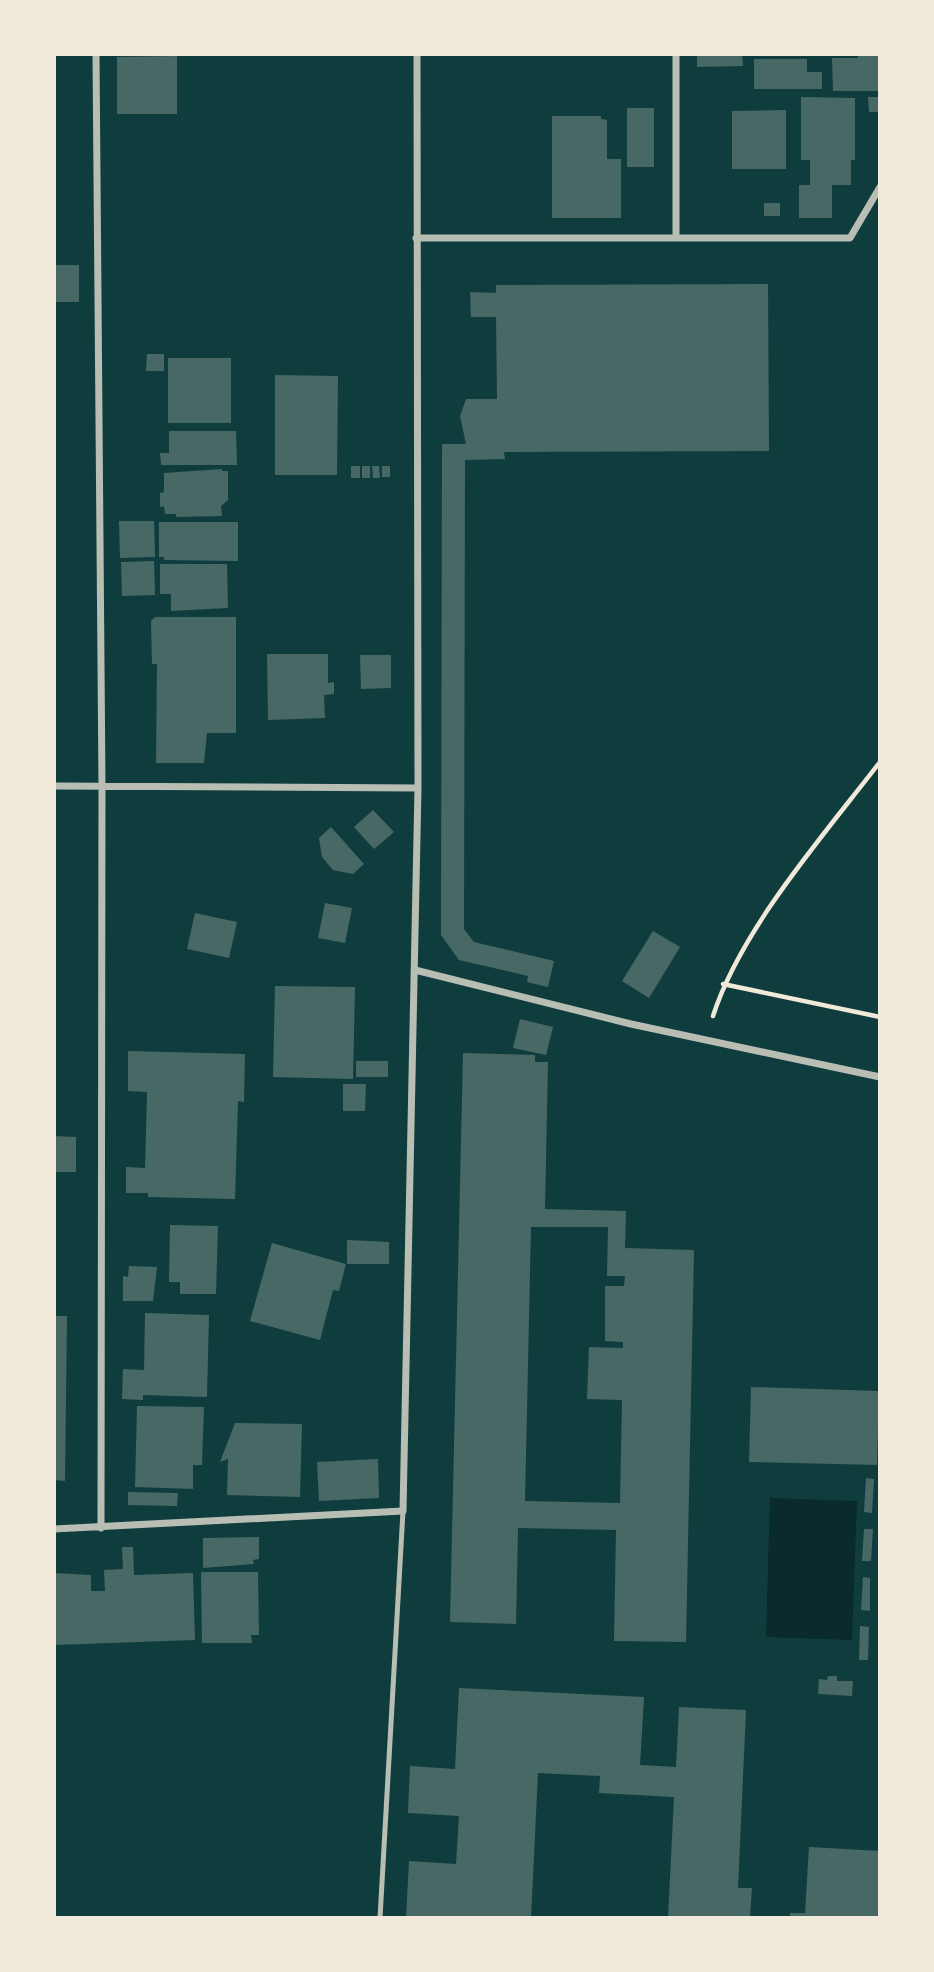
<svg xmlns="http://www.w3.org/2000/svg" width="934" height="1972" viewBox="0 0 934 1972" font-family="'Archivo Narrow',sans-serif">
<rect width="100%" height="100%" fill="#0f3d3e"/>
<!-- water -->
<path fill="#0a2a2b" d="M770,1498L857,1501L852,1640L766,1637Z"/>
<!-- building -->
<path fill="#486865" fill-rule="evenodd" d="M697,54H742L743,66L697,67Z
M858,54H880V91H833L832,58H858Z
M177,56V114H117V57Z
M754,59H807V72H822V89H754Z
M801,97L855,98V160H851V185H832V218H799V185H810V160H801Z
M868,97H880V112H869Z
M627,108H654V167H627Z
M786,110V169H732V111Z
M552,116H601V119L607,120V159H621V218H552Z
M764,203H780V216H764Z
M54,265H79V302H54Z
M768,284L769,451L504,452L505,459L465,460L464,929L474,942L554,961L548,987L527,982L528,976L459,960L441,935L442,444H466L460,416L466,399H497L496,317H471L470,292L496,293V285Z
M147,354H164V371H146Z
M168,358H231V423H168Z
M275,375L338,376L337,475H275Z
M169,431H236L237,465H161L160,453H169Z
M351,466H360V478H351Z
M362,466H370V478H362Z
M372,466H379L380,478H373Z
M382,466H390V477H382Z
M222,469V471H228V500L221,506L222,516L176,517V514H165L164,506L160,507V493L164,492V473Z
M119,521H154L155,557L120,558Z
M159,522H238V561L164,560V557H159Z
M154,561L155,595L122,596L121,562Z
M160,564H227L228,608L171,611V594H160Z
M155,617H236V733H207L204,763H156L157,664H152L151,621Z
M267,654H328V683L334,682V694L324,695L325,718L268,720Z
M360,655H391V688L361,689Z
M373,810L394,832L374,849L354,827Z
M331,827L364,864L353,874L333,870L322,857L319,838Z
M325,903L352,908L345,943L318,938Z
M195,913L237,922L229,958L187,949Z
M653,931L680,947L649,998L622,981Z
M275,986L355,987L353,1079L273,1077Z
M520,1019L553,1027L546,1055L513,1048Z
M128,1051L245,1054L244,1102L238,1101L235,1199L148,1197V1193H126V1167L145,1168L147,1092L128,1091Z
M463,1053L535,1055V1062H548L545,1209L626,1211L625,1248L694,1250L686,1642L614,1641L616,1530L518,1528L516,1624L450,1622ZM531,1227H608L607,1276H625L624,1286H605V1341L623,1342V1348L589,1347L587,1399L622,1400L620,1503L525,1501Z
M356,1061H388V1077H356Z
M343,1084H366L365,1111H343Z
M54,1136L76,1137V1172H54Z
M170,1225L218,1226L216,1294H180V1282H169Z
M347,1240L389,1242V1264H347Z
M272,1243L346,1264L339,1291L333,1290L320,1340L250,1321Z
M129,1266L157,1267L153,1301H123V1276L128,1277Z
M145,1313L209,1315L207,1397L143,1395V1400L122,1399L123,1369L144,1370Z
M54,1316H67L65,1481L54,1480Z
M751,1387L879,1391L877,1465L749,1462Z
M137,1406L204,1407L202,1465H193V1489L135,1487Z
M235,1423L302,1424L300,1497L227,1495L228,1459L220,1462Z
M378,1459L379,1498L319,1501L317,1462Z
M866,1478L874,1479L872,1513L864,1512Z
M128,1492L178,1493L177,1506L128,1505Z
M864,1529H873L871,1561H862Z
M259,1537V1559L253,1560L254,1564L203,1568V1538Z
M122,1547H133L134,1575L193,1573L195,1640L54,1645V1573L91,1575V1591H105L104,1570L123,1569Z
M201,1572H258L259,1635H251L252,1643H202Z
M863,1577L870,1578V1611L861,1610Z
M860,1626L869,1627L868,1660H859Z
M828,1676H837V1681H853L852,1696L818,1694L819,1679L827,1680Z
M459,1688L644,1697L640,1765L676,1767L679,1707L746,1710L738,1888H752L750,1918H668L674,1797L599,1793L600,1776L538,1773L531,1918H406L409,1861L456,1864L459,1816L408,1813L410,1766L455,1769Z
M809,1847L880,1851V1918H790V1913H805Z"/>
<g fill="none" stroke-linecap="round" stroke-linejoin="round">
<!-- path -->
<path stroke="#f1e9da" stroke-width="4.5" d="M723,984L880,1017
M713,1016C741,929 823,836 880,762"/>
<!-- service -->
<path stroke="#b8beb3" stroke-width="5" d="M380,1918L403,1511"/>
<!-- minor -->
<path stroke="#b8beb3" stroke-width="7" d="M96,54L102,786L101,1528
M676,54V237
M416,238H850L880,187
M54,786L418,788
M415,970L631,1024L880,1077
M54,1529L403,1511L418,788L417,54"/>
</g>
<!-- border -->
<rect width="934" height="1972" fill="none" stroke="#f1e9da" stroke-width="112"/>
</svg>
